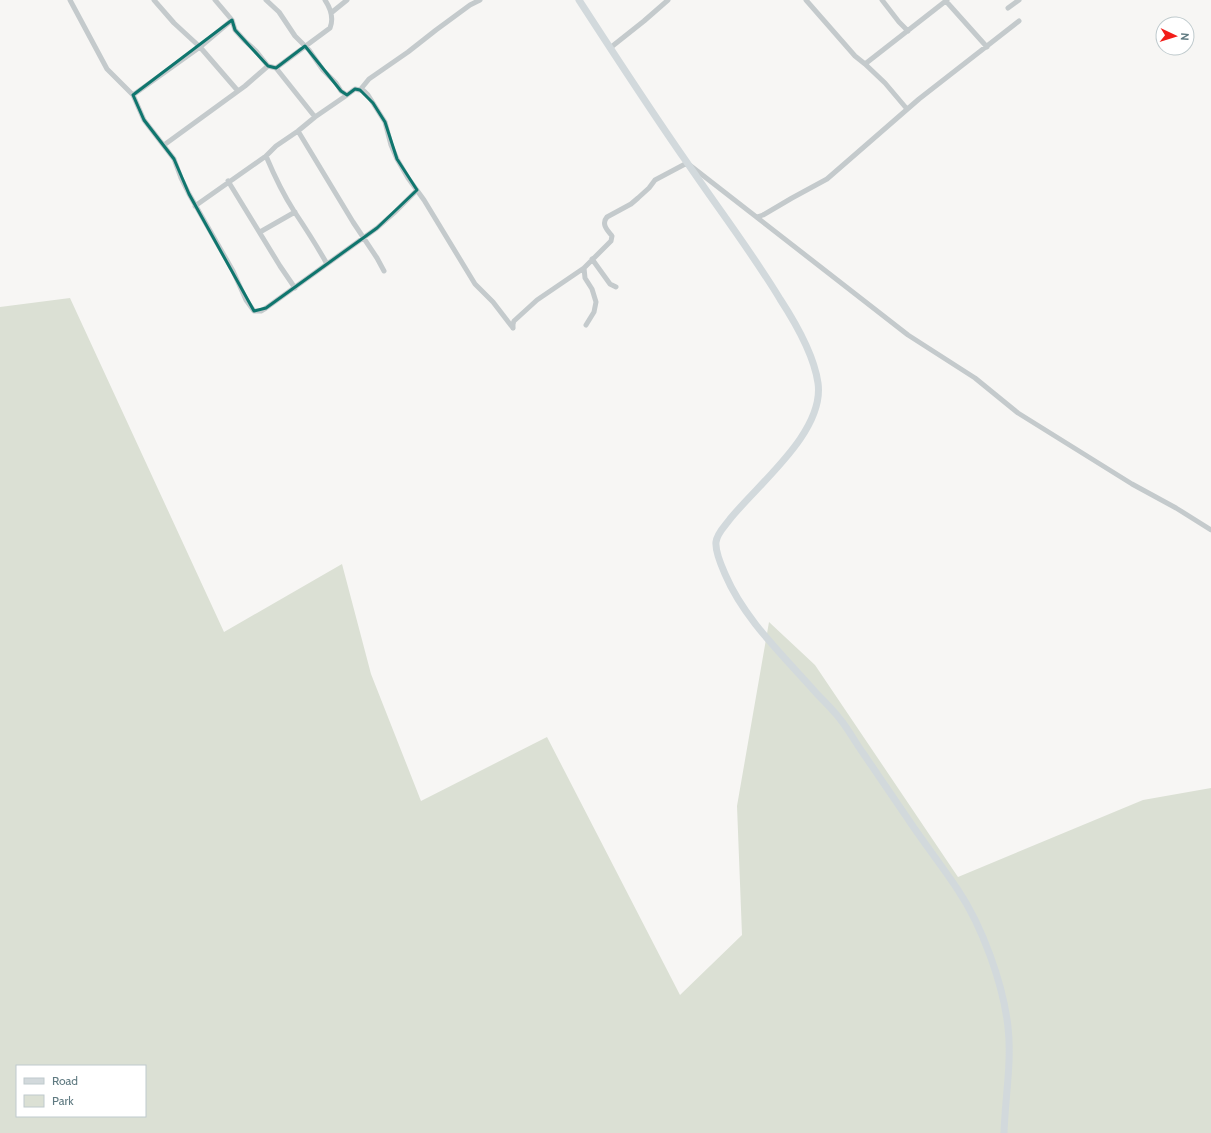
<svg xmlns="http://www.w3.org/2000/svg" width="1211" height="1133" viewBox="0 0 1211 1133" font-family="Cabin,sans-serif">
<rect width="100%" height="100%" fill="#f7f6f4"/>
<!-- green -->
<path fill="#dbe0d4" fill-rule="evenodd" d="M70,298L224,632L342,564L371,674L421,801L547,737L680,995L742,935L737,806L769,622L815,665L958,877L1143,800L1211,788V1133H0V307ZM17,1066H145V1116H17Z"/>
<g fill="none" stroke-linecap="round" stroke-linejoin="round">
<!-- street -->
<path stroke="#c4cacc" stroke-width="5" d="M70,0L107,69L133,95L144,120L174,159L181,178L189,194L233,271L246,300L254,311H261L266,308L377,228L394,213L417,190
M154,0L174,23L200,47L238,91
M215,0L232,20L235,30L245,41L256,51L268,66L276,68L315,117
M266,0L279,12L295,36L309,50L323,70L336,83L341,91L347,95L355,89L364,91L368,95L373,103L385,122L391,145L397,159L408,178L424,200L475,284L493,302L513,328
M806,0L855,56L865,64L885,83L907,109
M882,0L899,22L908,31
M945,0L987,47
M1008,8L1019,0
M331,13L347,0
M610,48L644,21L668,0
M865,64L947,0
M276,68L330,28C334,18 331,9 325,0
M360,90L369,79L408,52L436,30L470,5L480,0
M133,95L200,47L232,20
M298,131L353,222L377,258L384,271
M164,145L245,86L268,66
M266,156C274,175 283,194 294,211C306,229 317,246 327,264
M228,181L280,266L295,288
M195,206L266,156L276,146L298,131L315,117L347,95
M757,217L763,215L792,198L827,179L919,99L1019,21
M260,232L295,212
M592,259L610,284L616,287
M584,268L585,278L592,289L596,302L594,312L586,325
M513,328V324L514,321L537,300L584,268L611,241L612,236C607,230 601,224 607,217L631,204L638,198L649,188L655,180L687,163L908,335L975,378L1018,413L1132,484L1176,508L1211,530"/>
<!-- secondary -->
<path stroke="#d2d9dc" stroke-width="7" d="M579,0C614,54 649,108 686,161C717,207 751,251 780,299C795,322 814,355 818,383C825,432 758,484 730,519C725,526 717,533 716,542C715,551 721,565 725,574C745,621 785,657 818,695C826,703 834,711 840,719C849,730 855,742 863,753C878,775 893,797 908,819C924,843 942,866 958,890C982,926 1003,983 1008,1027C1012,1062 1005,1098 1004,1133"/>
</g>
<!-- marked area -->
<path fill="none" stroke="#0f766e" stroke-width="3" stroke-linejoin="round" d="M232,20L235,30L268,66L276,68L305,46L341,91L347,95L355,89L360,90L373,103L385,122L397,159L417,190L377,228L266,308L254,311L189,194L174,159L144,120L133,95Z"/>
<!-- legend -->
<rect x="16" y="1065" width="130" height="52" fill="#ffffff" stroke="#bfcacd"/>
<rect x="24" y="1078" width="20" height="6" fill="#d2d9dc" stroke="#bfcacd"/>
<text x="52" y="1085" font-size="12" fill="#5f7a81">Road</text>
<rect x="24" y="1095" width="20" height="12" fill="#dbe0d4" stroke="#bfcacd"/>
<text x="52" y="1105" font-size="12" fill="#5f7a81">Park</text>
<!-- north arrow -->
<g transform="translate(1175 36) rotate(94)"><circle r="19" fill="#ffffff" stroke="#bfcacd"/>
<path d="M0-3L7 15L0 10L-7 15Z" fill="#f21d19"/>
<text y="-6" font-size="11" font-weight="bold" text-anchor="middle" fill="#5f7a81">N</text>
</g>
</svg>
